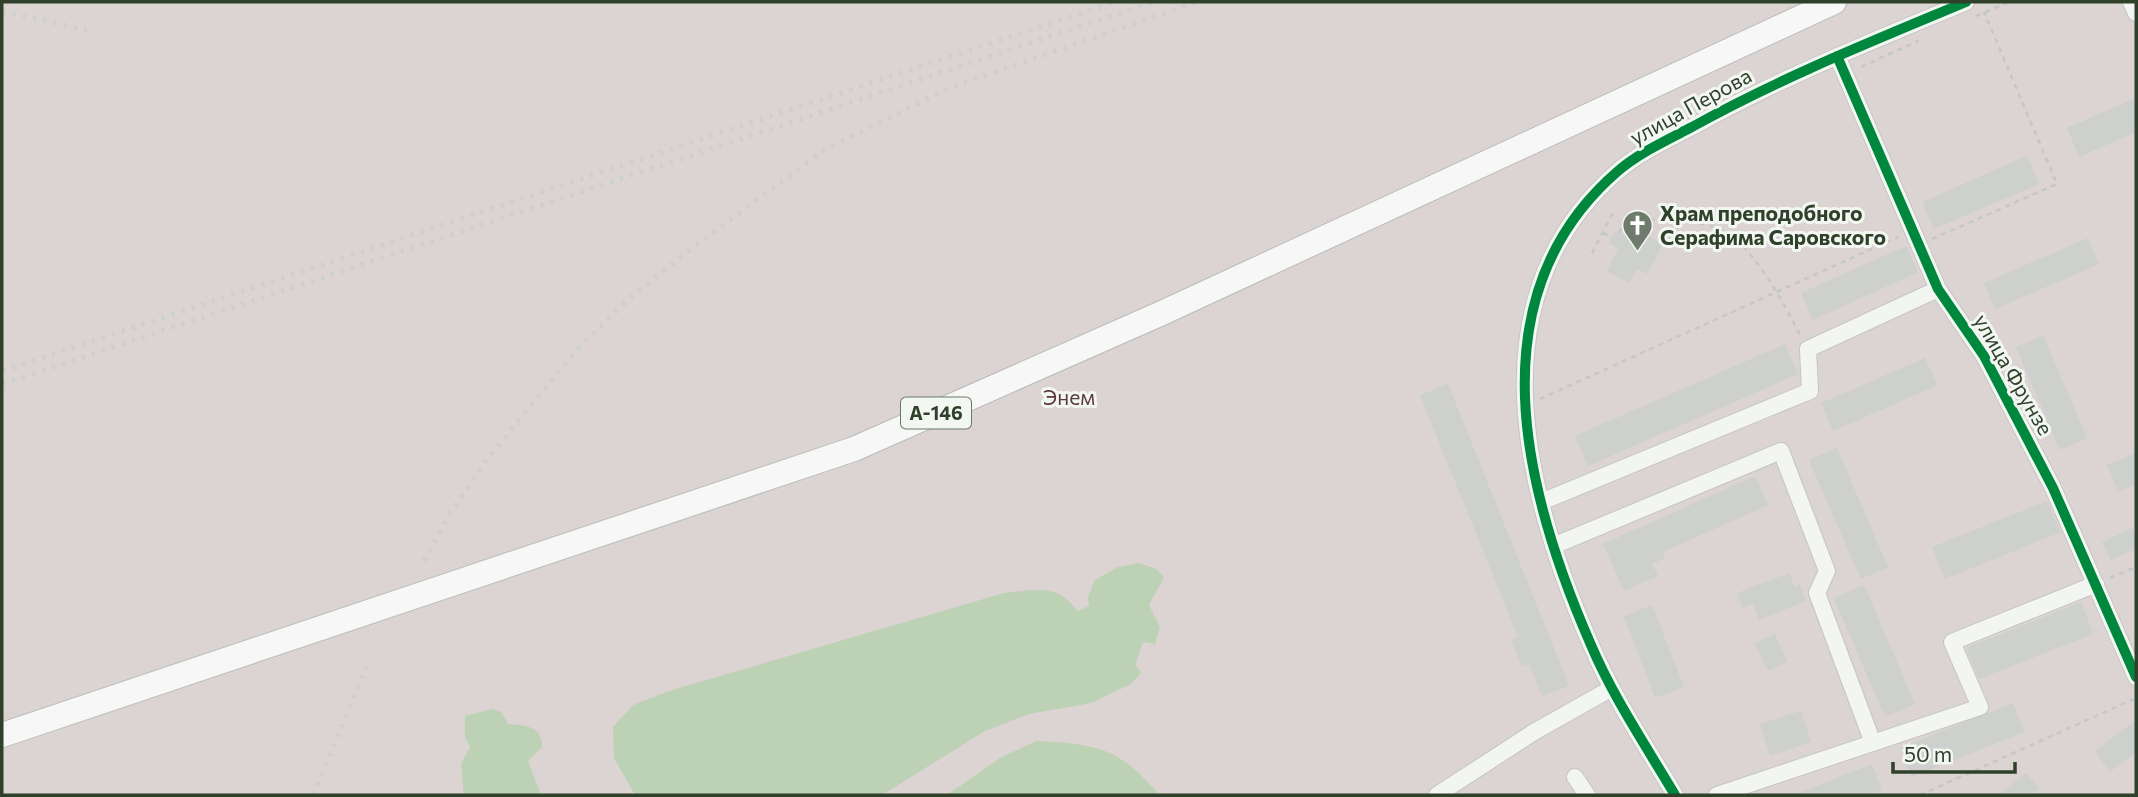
<svg xmlns="http://www.w3.org/2000/svg" width="2138" height="797" viewBox="0 0 2138 797" font-family="Commissioner,sans-serif">
<rect width="100%" height="100%" fill="#e5e8e4"/>
<!-- green -->
<path fill="#dbd4d3" d="M2,2H2136V795H2Z"/>
<!-- water -->
<path fill="#bdd1b4" d="M1139,563L1156,569L1164,577L1149,605L1160,627L1155,644L1143,642L1135,665L1141,673L1131,684L1091,703L1029,714L985,731L882,795H635L614,758L613,727L633,705L669,691L1004,593C1034,590 1059,583 1077,611L1089,606L1088,597L1095,580L1118,567Z
M492,709L501,712L508,724C524,725 543,726 542,747L528,761L541,795H464L461,764L470,747L465,737V716Z
M1036,741C1095,744 1120,747 1159,795H947L1000,758Z"/>
<!-- building -->
<path fill="#cdd0cc" d="M2136,98V132L2079,157L2067,128Z
M2027,156L2039,184L1934,229L1922,202Z
M1630,226L1663,244L1647,274L1637,269L1630,283L1607,272L1618,248L1609,243L1615,231L1625,236Z
M2088,238L2099,264L1995,309L1984,283Z
M1906,246L1918,272L1813,320L1801,293Z
M2043,335L2087,438L2060,450L2016,347Z
M1785,344L1798,374L1588,466L1575,436Z
M1925,358L1938,385L1833,431L1821,403Z
M1448,384L1569,686L1542,696L1529,663L1521,666L1511,640L1518,637L1420,395Z
M1837,448L1888,567L1861,579L1809,460Z
M2136,453V484L2118,491L2107,465Z
M1755,476L1768,505L1663,552L1665,558L1652,564L1658,576L1624,591L1603,544Z
M2047,501L2061,532L1945,579L1932,547Z
M2133,528L2136,549L2111,560L2102,542Z
M1789,573L1795,587L1800,585L1806,601L1759,620L1753,604L1743,608L1737,593Z
M1864,585L1915,704L1885,717L1834,598Z
M2081,602L2093,634L1979,679L1966,648Z
M1652,605L1684,687L1655,698L1624,616Z
M1775,634L1787,662L1768,671L1755,643Z
M2013,703L2024,732L1912,777L1900,748Z
M1801,711L1811,742L1770,756L1760,724Z
M2136,720V752L2110,772L2095,751Z
M1872,764L1882,790L1868,795H1794Z
M2026,773L2039,788L2030,795H1998Z"/>
<g fill="none" stroke-linecap="round" stroke-linejoin="round">
<defs>
<path id="minor" d="M2131,2L2136,13
M1837,56L1938,289L1984,356L2053,488L2136,677
M1541,502L1810,391L1808,349L1938,289
M1553,546L1781,451L1827,571L1817,593L1873,743
M1575,777L1587,795
M1437,795L1534,732L1612,688
M1675,795C1646,746 1613,697 1591,645C1524,492 1473,296 1618,171C1639,153 1667,140 1692,127C1780,78 1873,41 1966,2
M1717,795L1980,707L1952,642L2096,584"/>
<path id="highway" d="M2,735L854,449L1162,313L1834,2"/>
</defs>
<!-- minor casing -->
<use href="#minor" stroke="#c3c6c2" stroke-width="18"/>
<!-- highway casing -->
<use href="#highway" stroke="#b8bcb6" stroke-width="26"/>
<!-- path -->
<path stroke="#c4c8c4" stroke-width="2.5" stroke-dasharray="5 5" stroke-linecap="butt" d="M1976,16L2009,2
M1861,67L1918,41
M1603,233L1612,237
M1619,233L1627,218C1657,221 1691,218 1720,229C1751,241 1786,307 1801,337
M1932,239L2057,184L1984,12
M1592,253L1614,211
M1540,399L1898,237
M2110,578L2136,567
M1920,795L2136,698"/>
<!-- minor -->
<use href="#minor" stroke="#f3f5f3" stroke-width="16"/>
<!-- highway -->
<use href="#highway" stroke="#f7f7f7" stroke-width="24"/>
<!-- rail -->
<path stroke="#cdd0cc" stroke-width="5" stroke-dasharray="3.5 7" stroke-linecap="butt" d="M2,11L95,32
M2,371L1115,2
M2,384L1154,2
M424,561L449,515L484,463L581,345L631,297L696,245L826,149L949,88L1197,2
M313,795L369,661"/>
<defs>
<path id="cycleway" d="M1837,56L1938,289L1984,356L2053,488L2136,677
M1675,795C1646,746 1613,697 1591,645C1524,492 1473,296 1618,171C1639,153 1667,140 1692,127C1780,78 1873,41 1966,2"/>
</defs>
<!-- cycleway casing -->
<use href="#cycleway" stroke="#f3f7f2" stroke-width="15"/>
<!-- cycleway -->
<use href="#cycleway" stroke="#00873e" stroke-width="10"/>
</g>
<!-- icons -->
<defs>
<symbol id="church-pin" viewBox="-11 -11 22 30"><path d="M0 17L-7.5 6A9.5 9.5 0 1 1 7.5 6Z" fill="#6f7b6c" stroke="#f3f7f2"/><path d="M-1.2-6h2.4v3.5h3.3v2.4h-3.3V6h-2.4V-.1h-3.3v-2.4h3.3Z" fill="#fff"/></symbol>
</defs>
<g fill-rule="evenodd">
<use href="#church-pin" x="1620" y="208" width="35" height="47"/>
</g>
<g text-anchor="middle" stroke-width="6" stroke-linejoin="round" paint-order="stroke">
<!-- shield labels -->
<rect fill="#f3f7f2" stroke="#6a7867" stroke-width="2" x="901" y="397.5" width="70" height="31" rx="5"/>
<g font-size="19" font-weight="bold" fill="#2f412b">
<text x="936" y="420">А-146</text>
</g>
<!-- street labels -->
<g font-size="21" fill="#2f412b" stroke="#f3f7f2">
<text transform="translate(1691 107) rotate(-29)" y="7">улица Перова</text>
<text transform="translate(2013 375) rotate(60)" y="7">улица Фрунзе</text>
</g>
<!-- poi labels -->
<g font-size="21" font-weight="bold" fill="#2f412b" stroke="#f3f7f2" text-anchor="start">
<text x="1660" y="221">Храм преподобного<tspan x="1660" dy="24">Серафима Саровского</tspan></text>
</g>
<!-- park labels -->
<g font-size="21" fill="#5b3a3a" stroke="#f3f7f2">
<text x="1069" y="405">Энем</text>
</g>
</g>
<!-- border -->
<rect width="2138" height="797" fill="none" stroke="#2f412b" stroke-width="7"/>
<!-- scale -->
<path d="M1893 762v10h122v-10" fill="none" stroke="#2f412b" stroke-width="3.5"/>
<text x="1904" y="762" font-size="21" fill="#2f412b" stroke="#f3f7f2" stroke-width="5" paint-order="stroke">50 m</text>
</svg>
